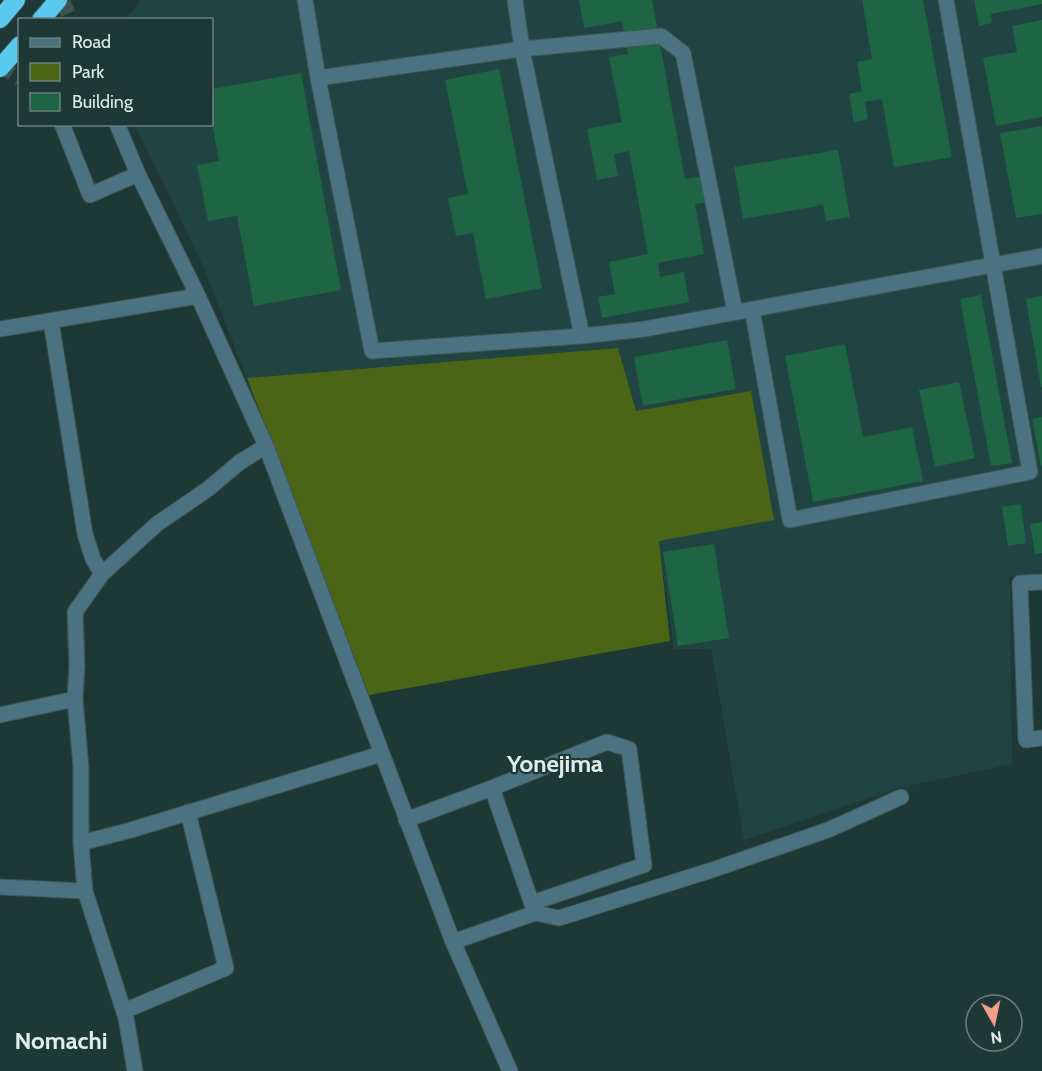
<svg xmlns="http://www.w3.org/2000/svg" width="1042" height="1071" viewBox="0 0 1042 1071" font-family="Cabin,sans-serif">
<rect width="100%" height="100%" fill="#1e3836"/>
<!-- built -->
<path fill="#204442" d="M141,0H1042V573L1010,577L1012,764L899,788L744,840L711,649H674L659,541L636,411L618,348L247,378L202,264L135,125L212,124V20H124Z"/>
<!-- green -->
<path fill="#4a6515" d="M618,348L636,411L751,391L774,520L659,541L670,641L369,695L247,378Z"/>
<!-- building -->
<path fill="#1d6543" d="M579,0H652L685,179L703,176L708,202L695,204L704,254L658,263L660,277L684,272L689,302L602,318L598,297L615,294L609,262L648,254L629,151L614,154L618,176L597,180L587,129L622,122L609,57L628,54L622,21L584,28Z
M862,0H923L952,157L894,167L882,99L865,102L868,119L854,122L849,94L862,91L857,62L872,59Z
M974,0H1042V4L991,14L992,23L979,26Z
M1042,20V117L996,126L983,58L1017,52L1012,26Z
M499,69L542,288L486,299L473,233L456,236L448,198L468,194L445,80Z
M301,73L341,290L254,306L237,216L208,221L197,165L219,161L212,123V89Z
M1042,126V214L1016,218L1000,133Z
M838,150L850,217L826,221L823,205L743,219L734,167Z
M981,295L1012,463L991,466L960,299Z
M1042,296V387H1041L1026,299Z
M727,340L736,389L643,406L634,357Z
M845,344L863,437L912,427L923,481L813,502L785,356Z
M959,382L975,458L935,467L919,390Z
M1042,417V466H1041L1032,419Z
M1021,504L1026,543L1008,546L1002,507Z
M1042,522V553L1035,554L1030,524Z
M714,544L729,638L678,646L663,552Z"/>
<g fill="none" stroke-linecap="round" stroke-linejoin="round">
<!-- street-tunnel -->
<path stroke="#3b5351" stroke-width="15" stroke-dasharray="15 8" stroke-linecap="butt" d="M62,0L71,20
M0,65L20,79"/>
<defs>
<path id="street" d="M305,0L318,78
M515,0L522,49L661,36L683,53L735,312
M62,124L90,195L138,174
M117,124L138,174L198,296L266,446L453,942L510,1071
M752,309L790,520L1030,472L946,0
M51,321L85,534L93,559L102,574
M0,329L198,296
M582,336L522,49L318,78L372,351L582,336L645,329L1042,256
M1042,582L1020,583L1026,740L1042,738
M0,715L75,699
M492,788L607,742L629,749L644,865L532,903
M406,820L492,788L535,913L453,942
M81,843L131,830L381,754
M0,887L85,891
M535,913L559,918L712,870L828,830L901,797
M124,1011L226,968L188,812
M135,1071L126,1018L85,891L81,843V768L75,699L77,666L75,612L102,574L157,524L208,489L240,462L266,446"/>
<path id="highway" d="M0,19L16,0
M41,20L58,0
M0,68L20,45"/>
</defs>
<!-- street casing -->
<use href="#street" stroke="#3d5553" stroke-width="17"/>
<!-- highway casing -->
<use href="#highway" stroke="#3d5553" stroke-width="20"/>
<!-- street -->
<use href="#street" stroke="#4a7281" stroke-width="15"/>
<!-- highway -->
<use href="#highway" stroke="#5ac9ee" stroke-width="18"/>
</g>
<g text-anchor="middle" stroke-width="4.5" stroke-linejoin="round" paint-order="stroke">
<!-- neighbourhood labels -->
<g font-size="24" font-weight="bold" fill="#deedec" stroke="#1e3836">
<text x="555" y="772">Yonejima</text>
<text x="61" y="1049">Nomachi</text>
</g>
</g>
<!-- legend -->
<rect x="18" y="18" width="195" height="108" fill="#1e3836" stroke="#6b807f" stroke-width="1.5"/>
<rect x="30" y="38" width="30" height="9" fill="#4a7281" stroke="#6b807f" stroke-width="1.5"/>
<text x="72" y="48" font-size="18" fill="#deedec">Road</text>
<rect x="30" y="63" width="30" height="18" fill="#4a6515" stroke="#6b807f" stroke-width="1.5"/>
<text x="72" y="78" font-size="18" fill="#deedec">Park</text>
<rect x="30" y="93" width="30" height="18" fill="#1d6543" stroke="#6b807f" stroke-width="1.5"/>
<text x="72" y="108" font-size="18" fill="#deedec">Building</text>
<!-- north arrow -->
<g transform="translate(994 1023) rotate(171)"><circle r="28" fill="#1e3836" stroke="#6b807f" stroke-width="1.5"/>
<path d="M0-4.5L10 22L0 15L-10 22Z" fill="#f59d8d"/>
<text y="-9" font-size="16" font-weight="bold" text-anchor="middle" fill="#deedec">N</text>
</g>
</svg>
